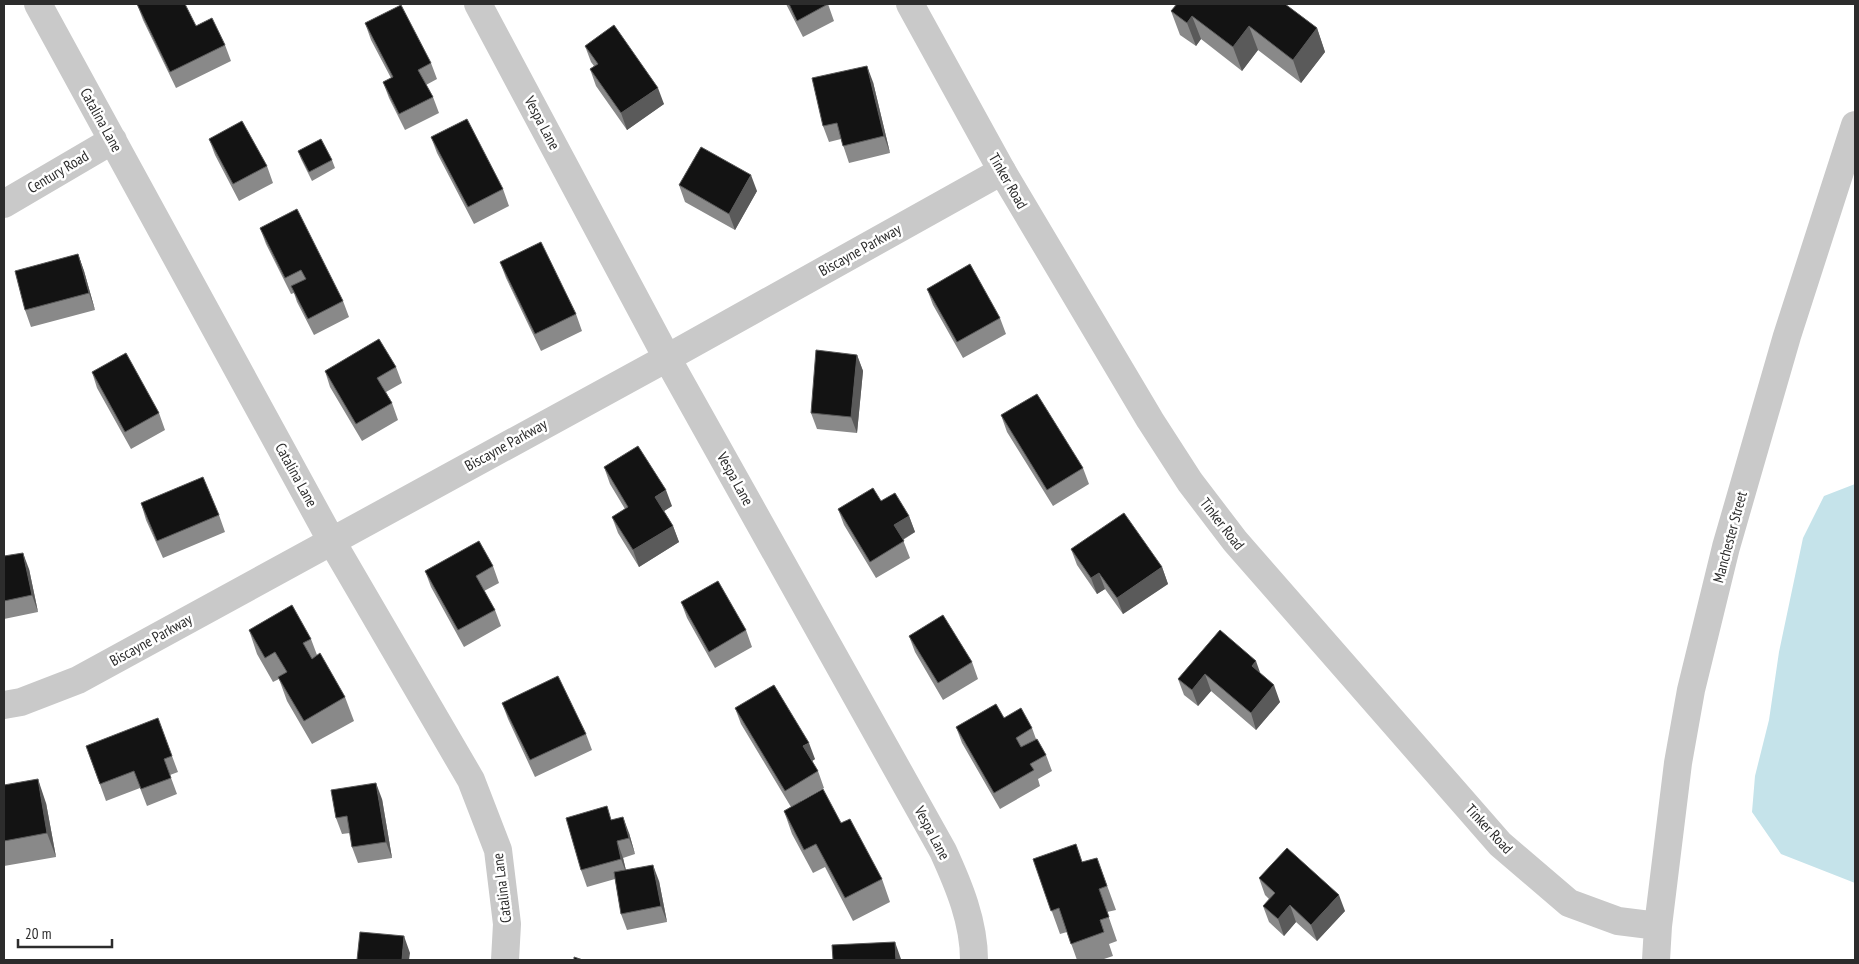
<svg xmlns="http://www.w3.org/2000/svg" width="1859" height="964" viewBox="0 0 1859 964" font-family="'PT Sans Narrow',sans-serif">
<rect width="100%" height="100%" fill="#fff"/>
<!-- water -->
<path fill="#c5e3ea" d="M1855,484V883L1781,854L1752,812L1755,776L1769,720L1779,652L1803,538L1824,496Z"/>
<g fill="none" stroke-linecap="round" stroke-linejoin="round">
<!-- minor -->
<path stroke="#c9c9c9" stroke-width="28" d="M38,4L331,540L471,780L498,850L507,924L505,960
M478,4L667,358L943,851C959,886 974,922 974,960
M4,204L113,140
M4,705L21,702L78,680L667,358L1002,171"/>
<!-- tertiary -->
<path stroke="#c9c9c9" stroke-width="28" d="M910,4L1002,171L1150,420L1190,482L1235,541L1500,844L1569,903L1618,921L1658,926
M1656,960L1658,926L1678,763L1691,690L1726,547L1787,336L1855,125"/>
</g>
<!-- wall -->
<path fill="#898989" d="M137,4L196,26L225,45L231,61L176,88L143,20Z
M786,4H828L834,21L803,37Z
M1174,4H1285L1317,28L1325,52L1301,83L1258,50L1242,71L1201,39L1196,46L1180,35L1171,11L1175,6Z
M365,23L431,63L437,79L426,85L433,97L439,113L405,130L389,98L383,82L391,78L371,40Z
M585,46L664,104L627,130L596,86L590,69L594,66L591,62Z
M873,82L890,153L849,163L841,139L829,142L823,126Z
M431,137L503,189L509,206L474,224L437,153Z
M209,139L267,166L273,183L239,201L215,155Z
M298,151L332,160L335,168L312,181L301,159Z
M679,185L757,191L735,230L685,202Z
M260,228L343,301L349,317L314,335L297,302L294,293L291,294L266,244Z
M78,254L84,271L95,310L31,327L25,310Z
M500,262L576,314L582,331L541,351L506,278Z
M927,289L1000,318L1006,334L963,358L933,305Z
M857,355L863,371L857,433L817,429L811,413Z
M396,367L402,383L386,392L392,403L398,420L362,441L330,387L325,371Z
M92,372L159,413L165,430L131,449L97,388Z
M1001,415L1083,468L1089,484L1053,506L1007,432Z
M604,467L672,506L664,511L673,526L679,542L639,567L618,533L612,517L625,509L610,484Z
M141,503L219,515L225,532L163,558L146,520Z
M838,509L909,516L915,532L903,540L910,558L876,578L844,525Z
M1071,549L1162,567L1168,584L1123,614L1105,589L1097,594L1077,565Z
M4,556L29,569L38,612L4,619Z
M493,566L499,583L484,591L495,610L501,626L464,647L431,587L425,571Z
M681,602L746,630L752,647L715,668L687,618Z
M249,630L311,639L317,655L345,697L354,721L312,744L287,701L279,679L273,682L257,654Z
M1220,630L1260,674L1280,702L1256,730L1211,691L1198,706L1184,695L1178,679Z
M909,636L972,662L978,679L943,700L915,652Z
M502,703L586,734L592,750L535,777L508,719Z
M735,708L815,759L812,761L818,771L824,788L801,801L841,823L882,879L890,902L853,921L825,867L813,873L792,834L784,811L791,807L741,724Z
M1004,718L1032,728L1036,739L1046,755L1052,771L1038,779L1040,786L1000,809L962,743L956,727Z
M86,746L172,756L178,772L170,775L177,794L147,806L140,788L106,801Z
M4,785L46,803L56,857L4,866Z
M382,799L392,858L358,863L352,847L350,833L342,834L336,818Z
M612,820L629,833L635,854L623,858L626,870L659,881L667,922L627,930L621,914L615,879L587,887L581,870Z
M1097,858L1116,910L1107,912L1117,941L1109,944L1113,956L1101,960H1077L1067,932L1060,934L1033,859L1083,862Z
M1259,878L1345,911L1317,941L1296,922L1284,936L1269,922L1263,906L1269,899L1265,895Z"/>
<!-- shaded-wall -->
<path fill="#5a5a5a" d="M1192,16L1201,39L1196,46L1187,23Z
M1249,26L1258,50L1242,71L1233,47Z
M1317,28L1325,52L1301,83L1293,60Z
M867,66L873,82L890,153L884,136Z
M658,88L664,104L627,130L621,113Z
M751,175L757,191L735,230L729,214Z
M78,254L84,271L95,310L89,293Z
M857,355L863,371L857,433L851,417Z
M666,490L672,506L661,513L655,497Z
M909,516L915,532L900,541L894,525Z
M673,526L679,542L639,567L633,550Z
M23,553L29,569L38,612L32,595Z
M1162,567L1168,584L1123,614L1117,598Z
M1099,573L1105,589L1097,594L1091,578Z
M1256,661L1262,678L1252,666Z
M1205,674L1211,691L1198,706L1192,690Z
M1274,685L1280,702L1256,730L1251,713Z
M809,743L815,759L809,763L803,746Z
M38,779L46,803L56,857L47,833Z
M376,783L382,799L392,858L386,842Z
M623,817L629,833L635,854L629,838Z
M617,841L623,858L627,875L621,859Z
M653,865L659,881L667,922L661,906Z
M1339,895L1345,911L1317,941L1311,925Z
M1290,905L1296,922L1284,936L1278,919Z
M404,936L410,953L409,960H402Z
M895,942L901,959V960H896Z"/>
<!-- building -->
<path fill="#131313" stroke="#5a5a5a" d="M137,4H185L196,26L212,18L225,45L170,72Z
M789,4H828L797,21Z
M1177,4H1285L1317,28L1293,60L1249,26L1233,47L1192,16L1187,23L1171,11Z
M401,5L431,63L418,70L433,97L399,114L383,82L393,77L365,23Z
M614,25L658,88L621,113L590,69L598,64L585,46Z
M867,66L884,136L843,146L837,123L823,126L812,78Z
M467,119L503,189L468,207L431,137Z
M242,121L267,166L233,184L209,139Z
M321,139L332,160L309,172L298,151Z
M701,147L751,175L729,214L679,185Z
M297,209L343,301L308,319L291,286L306,279L301,270L285,278L260,228Z
M541,242L576,314L535,334L500,262Z
M78,254L89,293L25,310L15,271Z
M970,264L1000,318L957,342L927,289Z
M379,339L396,367L377,378L392,403L356,424L325,371Z
M816,350L857,355L851,417L811,413Z
M126,353L159,413L125,432L92,372Z
M1037,394L1083,468L1047,490L1001,415Z
M638,446L666,490L655,497L673,526L633,550L612,517L628,507L604,467Z
M203,477L219,515L157,541L141,503Z
M873,488L881,501L895,493L909,516L894,525L904,541L870,562L838,509Z
M1124,513L1162,567L1117,598L1099,573L1091,578L1071,549Z
M479,541L493,566L476,576L495,610L458,630L425,571Z
M23,553L32,595L4,601V556Z
M718,581L746,630L709,652L681,602Z
M292,605L311,639L303,643L312,659L320,653L345,697L304,721L278,677L287,672L275,652L265,658L249,630Z
M943,615L972,662L938,683L909,636Z
M1220,630L1256,661L1252,666L1274,685L1251,713L1205,674L1192,690L1178,679Z
M558,676L586,734L530,760L502,703Z
M774,685L809,743L803,746L818,771L785,791L735,708Z
M996,704L1004,718L1021,708L1032,728L1016,738L1021,747L1037,739L1046,755L1030,764L1034,770L994,793L956,727Z
M158,718L172,756L164,759L171,778L141,789L134,771L100,784L86,746Z
M38,779L47,833L4,841V785Z
M376,783L386,842L352,847L347,816L336,818L331,790Z
M823,789L841,823L850,819L882,879L845,898L816,844L804,850L784,811Z
M607,806L611,820L623,817L629,838L617,841L621,859L581,870L566,818Z
M1076,844L1082,862L1097,858L1107,886L1099,889L1109,917L1100,920L1104,932L1071,944L1059,908L1051,911L1033,859Z
M1287,848L1339,895L1311,925L1290,905L1278,919L1263,906L1275,893L1259,878Z
M653,865L661,906L621,914L614,872Z
M360,932L404,936L402,960H357Z
M895,942L896,960H833L832,945Z
M574,957L583,960H574Z"/>
<g text-anchor="middle" stroke-width="5" stroke-linejoin="round" paint-order="stroke">
<!-- street labels -->
<g font-size="15" fill="#2c2c2c" stroke="#fff">
<text transform="translate(101 120) rotate(61)" y="5">Catalina Lane</text>
<text transform="translate(542 123) rotate(62)" y="5">Vespa Lane</text>
<text transform="translate(58 172) rotate(-31)" y="5">Century Road</text>
<text transform="translate(1008 181) rotate(60)" y="5">Tinker Road</text>
<text transform="translate(860 250) rotate(-29)" y="5">Biscayne Parkway</text>
<text transform="translate(506 445) rotate(-29)" y="5">Biscayne Parkway</text>
<text transform="translate(296 475) rotate(61)" y="5">Catalina Lane</text>
<text transform="translate(735 479) rotate(61)" y="5">Vespa Lane</text>
<text transform="translate(1222 524) rotate(52)" y="5">Tinker Road</text>
<text transform="translate(1730 537) rotate(-75)" y="5">Manchester Street</text>
<text transform="translate(151 640) rotate(-29)" y="5">Biscayne Parkway</text>
<text transform="translate(1489 829) rotate(47)" y="5">Tinker Road</text>
<text transform="translate(932 833) rotate(62)" y="5">Vespa Lane</text>
<text transform="translate(502 888) rotate(-97)" y="5">Catalina Lane</text>
</g>
</g>
<!-- border -->
<rect width="1859" height="964" fill="none" stroke="#2c2c2c" stroke-width="10"/>
<!-- scale -->
<path d="M18 939v8h94v-8" fill="none" stroke="#2c2c2c" stroke-width="2.5"/>
<text x="25" y="939" font-size="15" fill="#2c2c2c" stroke="#ffffff" stroke-width="4" paint-order="stroke">20 m</text>
</svg>
